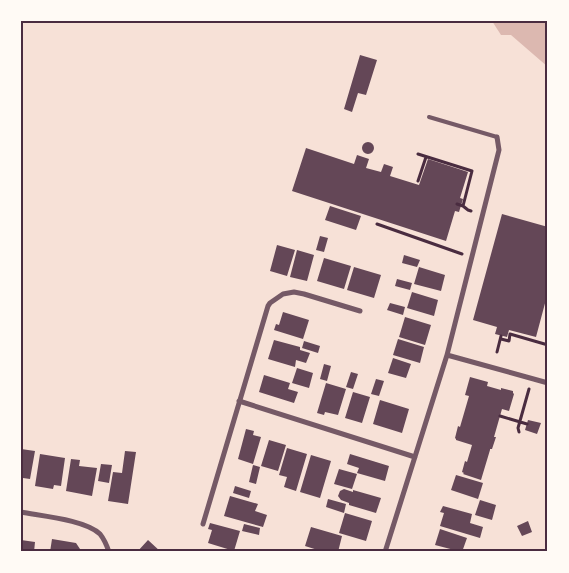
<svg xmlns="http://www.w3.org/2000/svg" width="569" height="573" viewBox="0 0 569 573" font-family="'Fira Sans Condensed',sans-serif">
<rect width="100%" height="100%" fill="#f7e1d7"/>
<!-- water -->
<path fill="#dcb8b0" d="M492,21H548V67L511,35H501Z"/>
<!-- building -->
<path fill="#644757" d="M360,55L377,60L366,95L358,93L352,112L344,109Z
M362 148a6 6 0 1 1 12 0a6 6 0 1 1-12 0Z
M306,148L354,164L357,155L369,159L366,168L381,172L384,164L393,167L390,176L419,185L428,159L468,172L460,198L463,199L459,212L455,211L446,241L292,191Z
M330,206L361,216L356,230L325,220Z
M502,214L548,227V292L536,337L509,330L507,337L495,334L497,327L473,320Z
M320,236L328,238L324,252L316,250Z
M277,245L295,250L287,276L270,271Z
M297,250L314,255L307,281L290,277Z
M404,255L420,260L417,267L402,263Z
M324,258L351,266L344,289L317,281Z
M354,267L381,275L374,298L347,290Z
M419,267L445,275L441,291L414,284Z
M397,279L412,283L410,290L395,286Z
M412,292L438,300L434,316L407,308Z
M390,303L405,307L403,315L387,310Z
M283,312L309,320L303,339L274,330L276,324L279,325Z
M405,317L431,325L425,345L399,337Z
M398,339L424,347L420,363L393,355Z
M274,340L300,347V350L310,353L306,363L296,360L295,367L268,359Z
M304,341L320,346L318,353L302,348Z
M393,358L411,364L406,378L388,373Z
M324,364L331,366L327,381L320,379Z
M297,368L313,373L309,388L292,383Z
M351,372L358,374L353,389L346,387Z
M264,375L290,383L288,389L298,392L294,403L259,392Z
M470,377L488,382L487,386L501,390V388L513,391V393L514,394L509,411L502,409L494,437H496L492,449H490V450L481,480L463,474L464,473L462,472L465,461L467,462L472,445L456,440V439L455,438L458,426L460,427L469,396L465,395Z
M376,379L384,381L379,396L371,394Z
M326,383L346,389L338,415L325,412L324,415L317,413Z
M353,392L370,397L362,423L345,418Z
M380,400L409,409L402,433L373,424Z
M528,420L541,423L537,434L525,430Z
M246,429L254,431L253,435L261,437L253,464L238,459Z
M269,440L286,445L278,471L261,466Z
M287,448L307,454L296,491L284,487L287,477L279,475Z
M21,449L35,451L30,479L23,478L22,483Z
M125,451L136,452L128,504L108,501L113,472L122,473Z
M40,454L65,458L61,486L54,485L53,489L35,486Z
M350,454L389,466L385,481L357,473L359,468L347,464Z
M311,455L331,461L320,498L300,492Z
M71,459L80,460L79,466L97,468L92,496L66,491Z
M101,464L112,465L109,483L98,481Z
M253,465L260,467L256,484L249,482Z
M339,469L357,474L352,489L334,484Z
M456,475L483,483L478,499L451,490Z
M235,486L251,491L249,498L233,493Z
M344,489L353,492V490L381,498L376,513L349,505V503L341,500L338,496L340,491Z
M230,496L258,504L255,511L267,515L263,527L224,516Z
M328,499L346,504L344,513L326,507Z
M480,500L496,505L492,520L475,515Z
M443,506L472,514L470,523L483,527L480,538L440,526L444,513L440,512Z
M345,513L372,521L366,541L339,533Z
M528,521L532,532L522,536L517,526Z
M210,523L240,531L234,551L208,543L212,530L208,529Z
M244,524L260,528L259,535L242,531Z
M311,527L342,536L338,552H324L305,546Z
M440,529L467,538L462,552L435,545Z
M52,539L76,543L82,552H50Z
M21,540L35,542L34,552H21Z
M148,540L161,552H137Z"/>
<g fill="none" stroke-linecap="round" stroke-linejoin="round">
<!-- path -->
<path stroke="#4a2c40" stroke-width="3" d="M418,154L472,171L463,206L457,204
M418,181L426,157
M463,206L468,210L471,211
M377,224L462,254
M501,339L509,341L510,334L548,345
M497,352L501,336
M500,416L527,424
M519,432L518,428L529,389"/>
<!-- service -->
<path stroke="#755966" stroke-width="4" d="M429,117L497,137"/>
<!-- minor -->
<path stroke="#755966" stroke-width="5" d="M497,137L499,150L447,355L548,383
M239,401L415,457
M21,512C42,516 86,520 100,534C104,539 107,546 109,552
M203,524L268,306L270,303L283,294L294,292L304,294L360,311
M385,552L447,355"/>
</g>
<!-- border -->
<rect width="569" height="573" fill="none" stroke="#fffaf5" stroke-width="45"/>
<rect x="22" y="22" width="524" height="528" fill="none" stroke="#4a2c40" stroke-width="2"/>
</svg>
